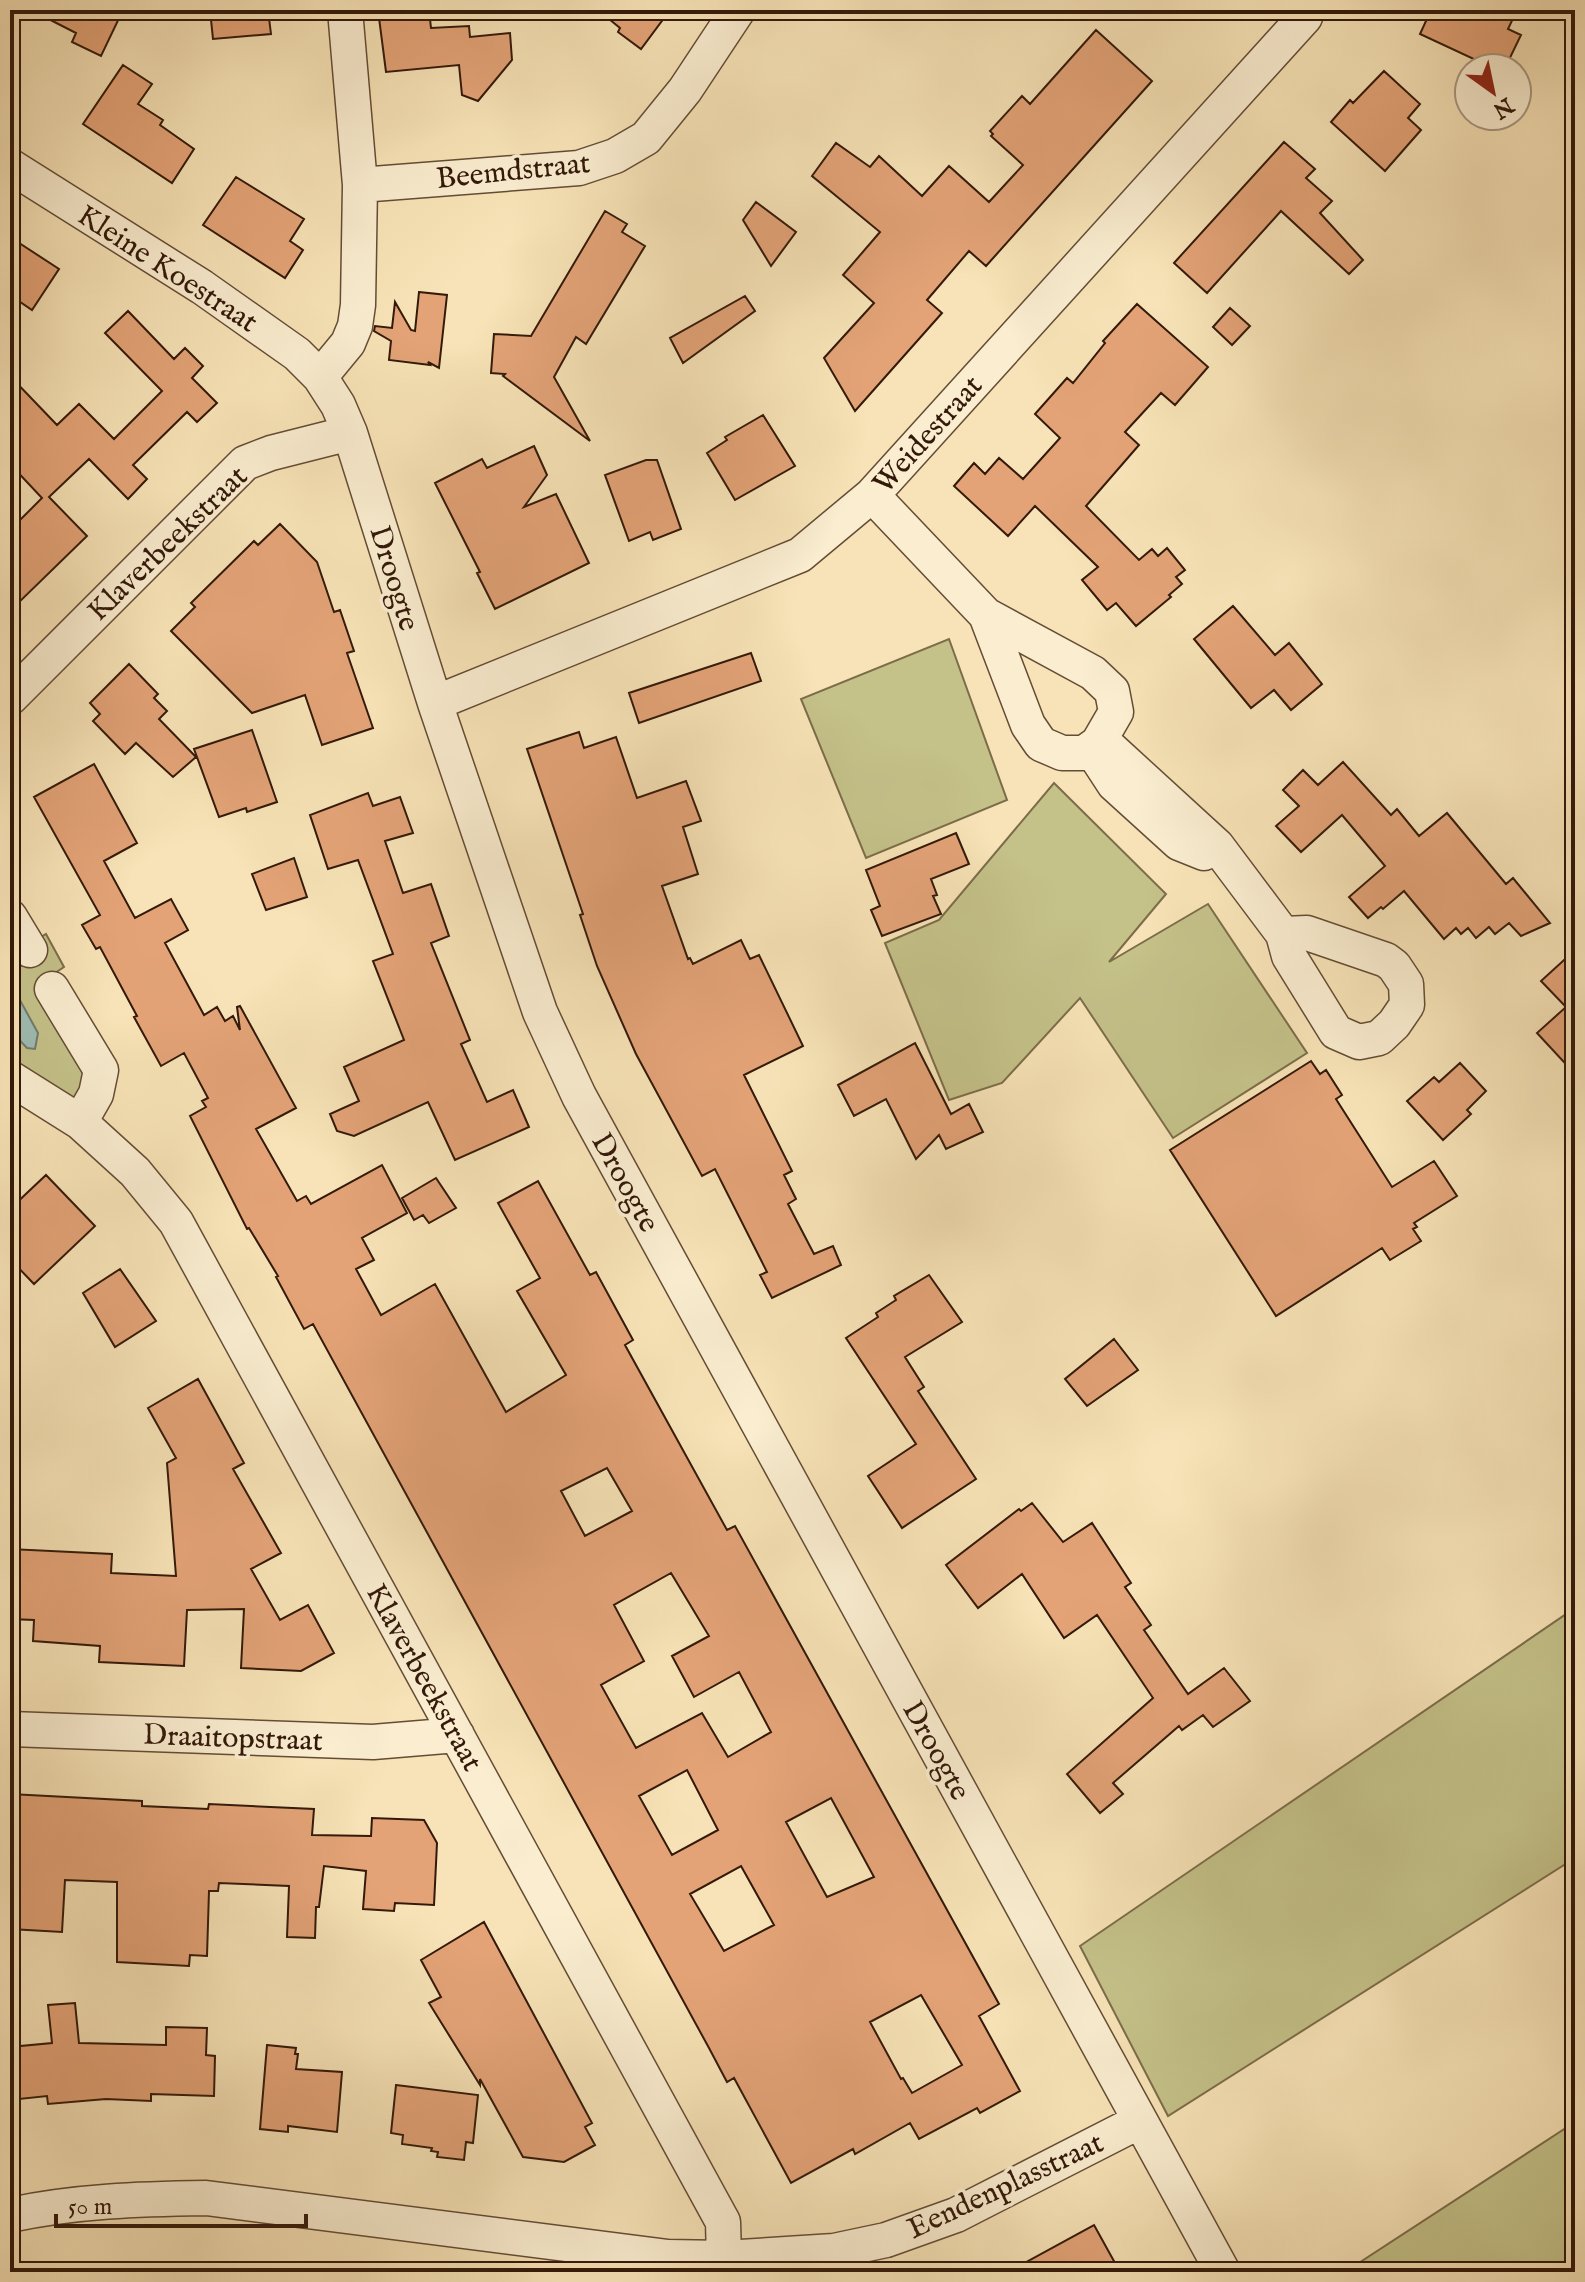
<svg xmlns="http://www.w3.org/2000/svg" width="1585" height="2282" viewBox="0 0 1585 2282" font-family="'IM FELL English',serif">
<rect width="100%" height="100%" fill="#f7e3b7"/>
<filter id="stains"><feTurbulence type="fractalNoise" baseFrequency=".0025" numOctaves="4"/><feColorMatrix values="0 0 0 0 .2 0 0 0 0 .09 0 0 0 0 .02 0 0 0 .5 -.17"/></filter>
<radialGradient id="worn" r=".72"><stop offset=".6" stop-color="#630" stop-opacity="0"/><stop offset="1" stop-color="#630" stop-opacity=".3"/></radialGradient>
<!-- green -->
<path fill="#c4c189" stroke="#7c6d4a" stroke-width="2" d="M949,639L1007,800L866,858L801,699Z
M1054,783L1166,894L1109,962L1208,904L1307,1053L1173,1138L1080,998L1002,1083L949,1100L885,943L939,920Z
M46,934L64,967L40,983L87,1067L75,1105L10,1065V947L21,966L44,954L36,940Z
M1575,1608V1858L1168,2116L1080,1946Z
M1575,2122V2272H1345Z"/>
<!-- water -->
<path fill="#9ebdb3" stroke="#737b6f" stroke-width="2" d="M10,982L38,1033L35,1049L27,1048L10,1030Z"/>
<!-- building -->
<path fill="#e3a377" stroke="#33190a" stroke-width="2" fill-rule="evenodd" d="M31,10H123L101,56L72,42L76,33Z
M210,10H268L271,34L213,39Z
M378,10H429L431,28L469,26L470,37L510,33L512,60L478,101L462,95L459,65L386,72Z
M598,10H670L641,49L618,32L620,28Z
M1431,10H1517L1508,29L1521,35L1505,68H1493L1420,34Z
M1096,30L1152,81L986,266L969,251L927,300L942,313L855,411L824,358L874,303L843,275L880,232L812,176L836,143L870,167L879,156L922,196L949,166L989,202L1023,165L991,136L993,134L990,131L1022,96L1030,104Z
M123,65L152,84L138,104L163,120L160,125L194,149L172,183L83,124Z
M1384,71L1420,104L1408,118L1421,130L1385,171L1331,122L1350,100L1353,103Z
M1284,142L1315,169L1306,178L1332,201L1320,213L1363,260L1349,274L1281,211L1207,293L1174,263Z
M236,177L304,219L290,241L303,250L285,278L203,225Z
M756,202L796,232L771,266L743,220Z
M605,211L627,224L622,232L645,246L586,344L576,337L554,377L590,441L503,376L505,374L491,373L494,334L531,336Z
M10,237L59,269L32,310L10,295Z
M419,292L447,295L439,368L428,362L430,365L389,360L391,341L374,331L375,326L392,328L395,302L411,330L415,331Z
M745,296L755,311L683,363L670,338Z
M1137,304L1208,367L1175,405L1161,393L1125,432L1139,445L1086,506L1139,560L1152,549L1158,556L1167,548L1185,570L1176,577L1182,584L1169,595L1171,597L1136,626L1116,603L1107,610L1082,580L1098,567L1035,506L1008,536L954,486L974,463L985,474L999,458L1023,479L1060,438L1035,414L1067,378L1073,383L1105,343L1103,341Z
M1230,308L1250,326L1232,345L1213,327Z
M128,311L174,359L185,348L203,366L192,378L217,403L197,422L187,412L133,465L147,479L128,499L89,459L49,497L87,536L10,611V530L42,498L10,464V376L57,425L79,404L114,439L162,391L105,333Z
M763,415L795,466L735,500L707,453L727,440L725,437Z
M534,446L547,475L524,507L556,494L589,563L495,609L477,573L480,572L435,483L482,459L487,468Z
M646,460H657L681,529L653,540L650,532L629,541L605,475Z
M280,524L317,562L334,612L340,610L354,651L347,653L373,728L322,745L305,695L252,713L171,631L195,607L191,603L254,541L258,545Z
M1233,606L1275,655L1289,643L1322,684L1291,710L1274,690L1251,708L1194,639Z
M751,653L761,681L639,723L629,693Z
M129,664L158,694L154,698L167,711L159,719L196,757L173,777L136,743L125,754L93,721L100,714L90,703Z
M252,730L277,802L247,812L246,808L219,817L194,749Z
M579,732L584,748L616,737L637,798L686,781L701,821L683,827L698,874L662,886L688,959L690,958L693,964L741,940L750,959L759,955L803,1046L744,1075L792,1171L784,1175L796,1199L788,1204L814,1254L833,1246L841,1265L772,1298L760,1275L767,1272L715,1169L702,1176L636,1054L597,966L580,915L583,914L527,749Z
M1343,762L1391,815L1397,809L1419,836L1447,813L1506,884L1513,878L1550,923L1521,936L1509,923L1495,934L1489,927L1476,938L1468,928L1461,934L1456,928L1444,939L1404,891L1383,909L1381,907L1368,918L1349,897L1385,866L1342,815L1301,852L1276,826L1299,806L1283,790L1303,770L1318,785Z
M94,764L137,843L104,861L135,918L171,899L188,930L165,943L204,1015L217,1007L225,1021L233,1016L240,1030L237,1007L240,1006L296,1108L256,1129L297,1201L306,1196L311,1204L382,1165L407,1213L362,1238L374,1260L356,1269L381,1315L435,1284L506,1412L566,1375L517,1291L540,1278L498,1203L538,1181L590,1275L596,1272L633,1340L625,1345L727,1530L735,1526L999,2004L979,2016L1020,2091L980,2113L977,2108L919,2139L910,2123L855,2154L853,2149L791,2183L734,2078L727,2082L709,2048L313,1324L304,1329L276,1277L278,1276L249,1228L247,1229L190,1116L206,1107L202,1101L208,1098L184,1053L161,1066L134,1017L137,1016L100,947L96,949L82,925L100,915L34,797ZM607,1468L632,1511L585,1536L561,1491ZM671,1573L709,1636L672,1656L694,1697L739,1672L771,1732L728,1757L702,1713L636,1748L601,1685L644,1661L614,1605ZM687,1770L718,1830L672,1855L639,1796ZM831,1798L874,1877L827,1897L786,1822ZM741,1866L774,1925L724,1951L690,1894ZM921,1995L962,2065L912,2093L903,2078L901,2079L870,2022Z
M368,793L373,806L400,797L413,833L385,841L403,893L431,884L449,936L431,943L470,1040L461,1044L487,1102L513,1090L529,1127L455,1160L428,1102L354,1136L337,1131L330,1114L359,1101L344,1067L404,1040L373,961L393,954L358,860L328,869L310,815Z
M956,833L969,864L931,879L937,895L933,896L941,914L882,936L871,910L880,906L866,870Z
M294,858L307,897L266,910L252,874Z
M1575,950V1074L1537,1033L1566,1007L1541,981Z
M915,1043L951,1114L969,1104L983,1132L946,1149L939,1135L916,1159L886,1099L854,1116L838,1085Z
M1311,1061L1320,1074L1326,1070L1342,1095L1336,1099L1392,1187L1434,1161L1457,1196L1414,1223L1417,1227L1413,1229L1421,1241L1390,1260L1382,1248L1276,1316L1170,1150Z
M1460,1063L1486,1091L1467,1110L1471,1114L1443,1140L1407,1101L1434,1077L1439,1082Z
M46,1175L95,1226L34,1284L10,1259V1209Z
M436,1178L456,1208L429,1223L423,1215L414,1220L402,1198Z
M120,1269L156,1321L115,1347L83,1293Z
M929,1275L962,1322L905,1357L924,1387L918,1391L976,1479L902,1528L868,1476L916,1444L846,1338L878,1317L876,1313L896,1300L894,1296Z
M1114,1339L1138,1370L1087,1406L1065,1379Z
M198,1379L244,1463L233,1469L281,1553L251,1569L280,1620L308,1605L334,1653L301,1671L241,1668L244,1609L187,1610L184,1666L99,1662L100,1646L33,1641L34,1620L10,1619V1549L112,1554L111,1573L176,1576L167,1463L176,1458L148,1408Z
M1032,1503L1063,1542L1092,1523L1131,1583L1125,1587L1151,1625L1144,1630L1188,1694L1224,1668L1250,1701L1213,1727L1203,1715L1182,1730L1179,1726L1113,1783L1123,1794L1100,1813L1067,1774L1153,1698L1097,1615L1064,1638L1022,1574L978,1608L946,1565L1019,1509L1021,1511Z
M10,1794L142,1801V1806L208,1809L209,1804L314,1809L312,1835L371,1836L372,1818L424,1820L437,1843L434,1905L395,1903L394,1911L363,1909L366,1871L324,1866L319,1907H316L315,1938L287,1937L289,1886L219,1883L218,1891H209L207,1956L190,1955L189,1966L117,1962V1882L65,1880L62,1932L10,1929Z
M484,1922L592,2123L585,2127L595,2145L564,2162L523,2157L480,2079V2085L429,2003L441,1997L421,1960Z
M75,2003L79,2043L166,2045V2027L207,2028L206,2055L215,2056L214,2096L151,2094V2101L106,2099L48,2104L47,2096L10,2100V2047L52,2043L48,2005Z
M267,2045L296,2048L295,2054H298L296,2069L342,2072L337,2132L288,2126V2132L260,2129Z
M396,2085L478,2095L473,2143L466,2142L464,2160L437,2157L438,2152L431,2151L432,2148L402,2144L403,2135L391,2133Z
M1094,2225L1120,2272H1008Z"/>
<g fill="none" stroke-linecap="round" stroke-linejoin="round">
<defs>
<path id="street" d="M345,10L360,185L358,305L355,326L348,343L320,377L338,405L350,433L435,703L540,1012L579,1096L1223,2272
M10,166L202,287L297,354L320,377
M360,185L579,168L615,156L646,138L685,90L738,10
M872,495L986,615L1028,725L1041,744L1062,753H1084L1098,743L1116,712L1112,691L1093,673L986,615
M10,698L245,463L271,453L350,433
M435,703L800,555L872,495L1305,17L1307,10
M1098,743L1111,749L1217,846L1283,934L1289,956L1336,1032L1359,1042L1379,1038L1394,1024L1407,1005L1406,984L1394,966L1386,960L1307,933L1283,934
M1098,743L1099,761L1114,784L1179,843L1204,853L1217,846
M10,917L30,950
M52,989L101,1070L96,1094L80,1122
M10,1078L80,1122L135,1172L176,1222L723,2222L724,2258
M10,1729L373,1742L457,1735
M10,2215C75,2201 140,2199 206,2198L668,2257L724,2258L834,2251L886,2240L956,2215L1140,2121"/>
</defs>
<!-- street casing -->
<use href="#street" stroke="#644c35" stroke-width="37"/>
<!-- street -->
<use href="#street" stroke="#faedd0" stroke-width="34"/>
</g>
<g text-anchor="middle" stroke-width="7" stroke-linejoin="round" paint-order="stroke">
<!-- street labels -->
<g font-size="30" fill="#33190a" stroke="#faedd0">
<text transform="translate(513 170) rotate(-6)" y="10">Beemdstraat</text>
<text transform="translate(168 268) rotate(33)" y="10">Kleine Koestraat</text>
<text transform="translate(927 434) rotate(-48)" y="10">Weidestraat</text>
<text transform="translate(167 543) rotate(-44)" y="10">Klaverbeekstraat</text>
<text transform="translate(395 578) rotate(73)" y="10">Droogte</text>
<text transform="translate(626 1182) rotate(61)" y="10">Droogte</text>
<text transform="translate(425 1677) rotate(61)" y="10">Klaverbeekstraat</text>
<text transform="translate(233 1737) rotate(2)" y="10">Draaitopstraat</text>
<text transform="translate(937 1750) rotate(61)" y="10">Droogte</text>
<text transform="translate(1005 2185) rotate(-25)" y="10">Eendenplasstraat</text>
</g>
</g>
<!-- margin -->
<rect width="1585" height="2282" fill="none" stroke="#f7e3b7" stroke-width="40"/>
<rect x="12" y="12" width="1561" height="2258" fill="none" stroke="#33190a" stroke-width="4"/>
<rect x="20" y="20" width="1545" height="2242" fill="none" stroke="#33190a" stroke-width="2"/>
<!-- north arrow -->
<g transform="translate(1493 92) rotate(147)"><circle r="38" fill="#faedd0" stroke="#aa9881" stroke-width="2"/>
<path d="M0-6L14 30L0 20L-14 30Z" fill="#8f2418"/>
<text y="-12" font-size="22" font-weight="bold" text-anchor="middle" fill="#33190a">N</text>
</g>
<!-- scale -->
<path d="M56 2214v12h250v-12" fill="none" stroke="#33190a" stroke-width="4"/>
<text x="68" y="2214" font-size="24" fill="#33190a" stroke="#faedd0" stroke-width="6" paint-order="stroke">50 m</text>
<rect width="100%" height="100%" filter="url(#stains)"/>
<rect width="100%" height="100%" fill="url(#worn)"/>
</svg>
